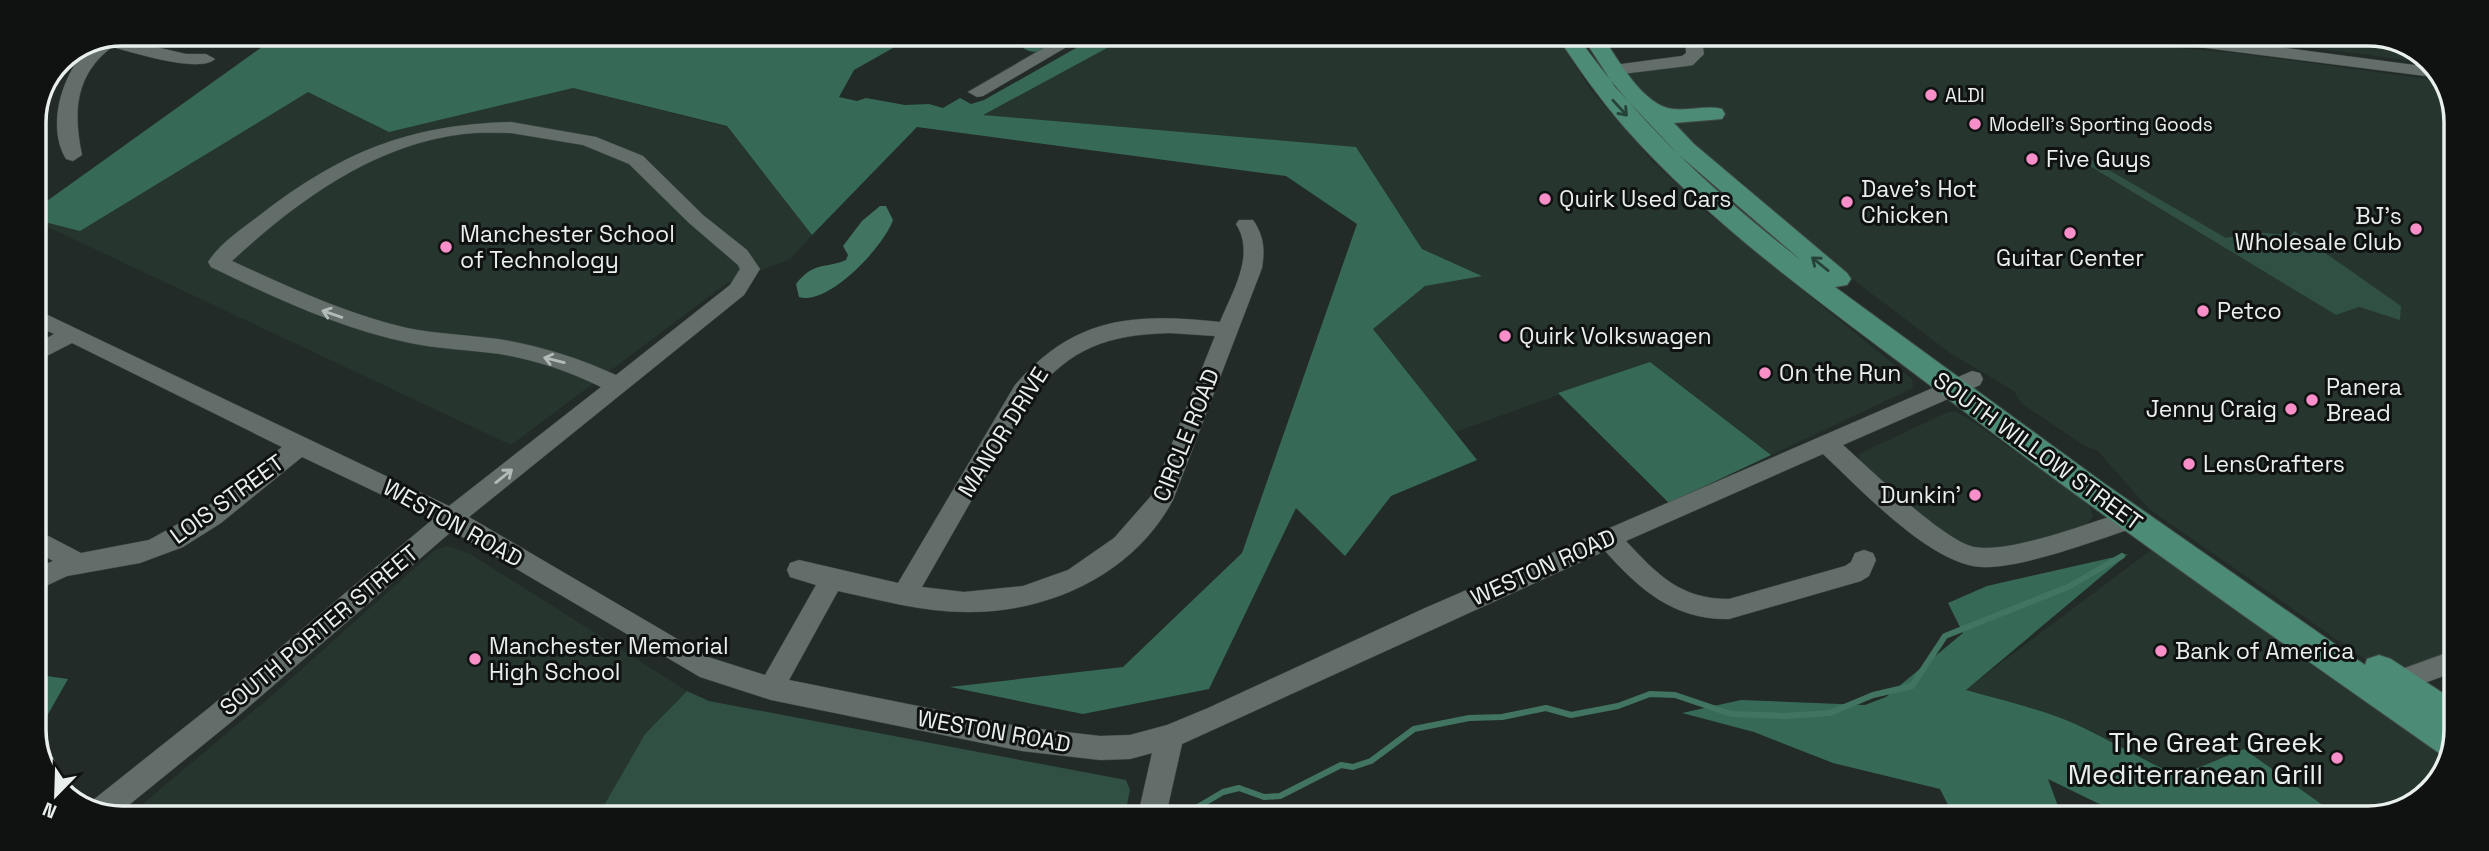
<svg xmlns="http://www.w3.org/2000/svg" width="2489" height="851" viewBox="0 0 2489 851" font-family="'Space Grotesk',sans-serif">
<rect width="100%" height="100%" fill="#222b27"/>
<!-- built -->
<path fill="#26362f" fill-rule="evenodd" d="M280,34L573,88L727,127L812,235L790,259L727,283L511,445L33,220V211Z
M1131,35L1556,36L1591,90L1653,162L1706,212L1912,379L1913,388L1771,455L1650,362L1455,432L1373,329L1425,286L1480,275L1422,249L1356,147L981,115Z
M1693,36L2075,39L2235,53L2443,81L2456,115L2452,662L2398,682L2149,509L2098,451L2085,446L2021,403L2014,391L1950,353L1838,268L1817,262L1740,180L1709,170L1614,70L1687,61ZM2090,159L2226,239L2254,232L2293,235L2294,232L2400,319L2359,307L2336,315L2084,163Z
M2231,37L2395,38L2432,64L2369,55Z
M1948,412H1956L1966,417L2088,503L2093,516L2084,528L1988,553L1949,540L1860,463L1859,454Z
M448,546L470,554L687,691L645,734L599,814L132,813L276,692L435,550Z
M2151,550L2451,756L2421,800L2368,818H2341L2244,749L2178,776L2133,755L2089,730L2036,709L1965,690Z"/>
<!-- green -->
<path fill="#305043" d="M2090,159L2226,238L2254,232L2292,235L2294,231L2401,306L2400,320L2359,307L2336,315L2083,162Z
M687,691L709,701L1126,780L1130,790L1125,815L599,814L645,734Z"/>
<!-- forest -->
<path fill="#366a57" d="M280,34L643,37V34L916,35L854,70L839,97L857,101L866,98L905,105L929,104L943,108L960,98L971,104L984,100L1099,35H1131L983,115L1356,147L1422,249L1482,276L1425,286L1373,329L1477,460L1391,496L1345,556L1296,508L1209,689L1083,714L950,687L1123,667L1242,553L1357,224L1286,176L917,127L812,235L727,126L573,88L389,132L308,92L80,231L33,219V211Z
M1010,35H1048L1061,40C1049,48 1036,58 1022,47L1024,41Z
M1650,362L1771,455L1669,503L1558,393Z
M2128,554L1966,690C2008,702 2051,711 2090,731C2120,746 2147,762 2178,776L2244,749L2341,818L2126,817L2048,779L2062,817H1954L1940,789L1833,763L1754,732L1682,713L1741,700L1865,705L1886,697L1963,633L1948,603L1987,586Z
M33,674L68,679L47,716L33,728Z"/>
<!-- water -->
<path fill="#417561" d="M880,206H886L893,220C884,246 829,306 799,297L796,284C814,261 825,269 846,260L848,255L843,246L862,221Z"/>
<g fill="none" stroke-linecap="round" stroke-linejoin="round">
<!-- stream -->
<path stroke="#417561" stroke-width="6" d="M1196,808L1223,792L1239,788L1264,797L1280,796L1341,765L1353,767L1371,761L1414,729L1469,718L1502,717L1546,708L1571,715L1618,706L1650,694L1675,695L1731,714L1784,716L1830,713L1873,695L1912,686L1945,636L2068,587L2122,556"/>
<defs>
<path id="minor" d="M1066,35H1087L983,96L977,97L968,92Z
M1685,36H1701L1704,54L1693,65L1687,66L1614,75L1605,70L1614,65L1682,56L1686,53Z
M113,37L186,54H206L215,59C200,74 132,52 112,47C75,75 73,112 82,155L73,161L66,159C46,127 62,73 88,49C95,43 105,40 113,37Z
M2151,37H2202L2437,68L2441,78L2159,42Z
M511,122L596,137L643,156L703,215L747,250L760,269L744,295L469,517L708,657L765,675L816,585L790,577L787,570L790,563L799,560L898,583L1015,385C1075,316 1134,313 1220,322C1232,292 1256,255 1236,224L1239,220H1253C1264,236 1265,249 1262,268L1173,500C1133,575 1048,613 966,612C923,612 880,600 838,591L789,680L1022,727L1100,736L1130,735L1167,725L1208,708L1425,608L1972,371L1980,373L1983,379L1980,385L1843,445C1869,468 1944,541 1974,547C2012,554 2093,521 2131,510L2140,512L2143,519L2140,526C2101,538 2010,574 1973,566C1923,556 1860,489 1823,454L1626,541C1658,575 1680,599 1729,599L1845,566L1851,562L1855,553L1864,550L1873,553L1876,560L1869,576L1861,581L1729,619C1674,620 1640,590 1605,551L1182,744L1166,815H1138L1152,753L1130,759L1100,760L1022,751L771,700L700,677L452,531L230,723L119,813H94L86,808L88,804L210,707L433,519L302,457L221,523L183,547L140,563L67,576L33,592V569L53,561L33,549V528L81,553L149,540L203,510L282,447L72,343L33,363V346L54,334L33,324V308L449,506L601,387C569,371 535,360 500,354C470,350 439,349 410,343C339,328 275,298 211,267L208,262C219,244 243,228 260,215C342,152 407,125 511,122ZM511,133L583,145L629,164L689,223L738,265L740,269L730,285L616,375C579,358 538,345 498,339C468,335 437,334 407,328C346,314 289,287 232,261C297,201 373,145 463,134C479,132 495,133 511,133ZM1170,333L1215,336L1151,496L1114,538L1068,570L1023,586L964,592L922,587L1031,396C1073,347 1106,335 1170,333Z
M2452,651V673L2386,697L2377,694L2373,686L2377,678Z"/>
<path id="major" d="M1557,36H1577C1640,125 1716,194 1802,261L1678,154L1615,87L1582,36H1602C1618,59 1643,106 1673,109C1689,111 1706,105 1722,109L1725,114L1722,119L1674,123L1694,144L1847,273L1851,279L1847,285L1835,287L2105,484L2365,665L2367,659L2379,655L2391,659L2452,699L2451,757L2439,753C2265,631 2091,509 1923,380C1820,302 1711,225 1625,128C1600,99 1578,68 1557,36Z"/>
</defs>
<!-- minor casing -->
<use href="#minor" stroke="#404845" stroke-width="1"/>
<!-- major casing -->
<use href="#major" stroke="#404845" stroke-width="2"/>
<!-- minor -->
<use href="#minor" fill="#636d69" fill-rule="evenodd"/>
<!-- major -->
<use href="#major" fill="#4c8c76" fill-rule="evenodd"/>
</g>
<!-- one-way arrows -->
<defs><path id="oneway-shaft" d="M-6 0H5M1.5-3L5.5 0L1.5 3" fill="none" stroke-width="1.6" stroke-linecap="round" stroke-linejoin="round" transform="scale(1.75)"/></defs>
<g stroke="#274339">
<use href="#oneway-shaft" transform="translate(1620 108) rotate(47)"/>
<use href="#oneway-shaft" transform="translate(1820 264) rotate(-141)"/>
</g>
<g stroke="#b3bbb8">
<use href="#oneway-shaft" transform="translate(332 314) rotate(-161)"/>
<use href="#oneway-shaft" transform="translate(554 360) rotate(-166)"/>
<use href="#oneway-shaft" transform="translate(504 476) rotate(-39)"/>
</g>
<!-- markers -->
<g fill="#f98fc9" stroke="#0f1211" stroke-width="2.5">
<circle cx="1931" cy="95" r="7"/>
<circle cx="1975" cy="124" r="7"/>
<circle cx="2032" cy="159" r="7"/>
<circle cx="1545" cy="199" r="7"/>
<circle cx="1847" cy="202" r="7"/>
<circle cx="2416" cy="229" r="7"/>
<circle cx="2070" cy="233" r="7"/>
<circle cx="446" cy="247" r="7"/>
<circle cx="2203" cy="311" r="7"/>
<circle cx="1505" cy="336" r="7"/>
<circle cx="1765" cy="373" r="7"/>
<circle cx="2312" cy="400" r="7"/>
<circle cx="2291" cy="409" r="7"/>
<circle cx="2189" cy="464" r="7"/>
<circle cx="1975" cy="495" r="7"/>
<circle cx="2161" cy="651" r="7"/>
<circle cx="475" cy="659" r="7"/>
<circle cx="2337" cy="758" r="7"/>
</g>
<g text-anchor="middle" stroke-width="6" stroke-linejoin="round" paint-order="stroke">
<!-- far-poi labels -->
<g font-size="19" fill="#e9efec" stroke="#0f1211" text-anchor="start">
<text x="1945" y="102">ALDI</text>
<text x="1989" y="131">Modell's Sporting Goods</text>
</g>
<!-- poi labels -->
<g font-size="23" fill="#e9efec" stroke="#0f1211" text-anchor="start">
<text x="2046" y="167">Five Guys</text>
<text x="1861" y="197">Dave's Hot<tspan x="1861" dy="26">Chicken</tspan></text>
<text x="1559" y="207">Quirk Used Cars</text>
<text x="2402" y="224" text-anchor="end">BJ's<tspan x="2402" dy="26">Wholesale Club</tspan></text>
<text x="460" y="242">Manchester School<tspan x="460" dy="26">of Technology</tspan></text>
<text x="2070" y="266" text-anchor="middle">Guitar Center</text>
<text x="2217" y="319">Petco</text>
<text x="1519" y="344">Quirk Volkswagen</text>
<text x="1779" y="381">On the Run</text>
<text x="2326" y="395">Panera<tspan x="2326" dy="26">Bread</tspan></text>
<text x="2277" y="417" text-anchor="end">Jenny Craig</text>
<text x="2203" y="472">LensCrafters</text>
<text x="1961" y="503" text-anchor="end">Dunkin'</text>
<text x="489" y="654">Manchester Memorial<tspan x="489" dy="26">High School</tspan></text>
<text x="2175" y="659">Bank of America</text>
</g>
<!-- street labels -->
<g font-size="23" fill="#e9efec" stroke="#0f1211">
<text transform="translate(1003 432) rotate(-58)" y="8">MANOR DRIVE</text>
<text transform="translate(1186 435) rotate(-68)" y="8">CIRCLE ROAD</text>
<text transform="translate(2038 451) rotate(36)" y="8">SOUTH WILLOW STREET</text>
<text transform="translate(227 499) rotate(-36)" y="8">LOIS STREET</text>
<text transform="translate(453 523) rotate(29)" y="8">WESTON ROAD</text>
<text transform="translate(1543 567) rotate(-24)" y="8">WESTON ROAD</text>
<text transform="translate(319 630) rotate(-40)" y="8">SOUTH PORTER STREET</text>
<text transform="translate(994 731) rotate(10)" y="8">WESTON ROAD</text>
</g>
<!-- near-poi labels -->
<g font-size="28" fill="#e9efec" stroke="#0f1211" text-anchor="end">
<text x="2323" y="752">The Great Greek<tspan x="2323" dy="32">Mediterranean Grill</tspan></text>
</g>
</g>
<!-- crop -->
<path d="M0 0H2489V851H0ZM122 46H2368A76 76 0 0 1 2444 122V730A76 76 0 0 1 2368 806H122A76 76 0 0 1 46 730V122A76 76 0 0 1 122 46Z" fill="#0f1211" fill-rule="evenodd"/>
<path fill="none" stroke="#e9efec" stroke-width="3.5" d="M122 46H2368A76 76 0 0 1 2444 122V730A76 76 0 0 1 2368 806H122A76 76 0 0 1 46 730V122A76 76 0 0 1 122 46Z"/>
<!-- north arrow -->
<g transform="translate(56 795) rotate(203)" stroke="#0f1211" stroke-width="5" paint-order="stroke">
<path d="M0-5L12 26L0 18L-12 26Z" fill="#e9efec"/>
<text y="-10" font-size="19" font-weight="bold" text-anchor="middle" fill="#e9efec">N</text>
</g>
</svg>
